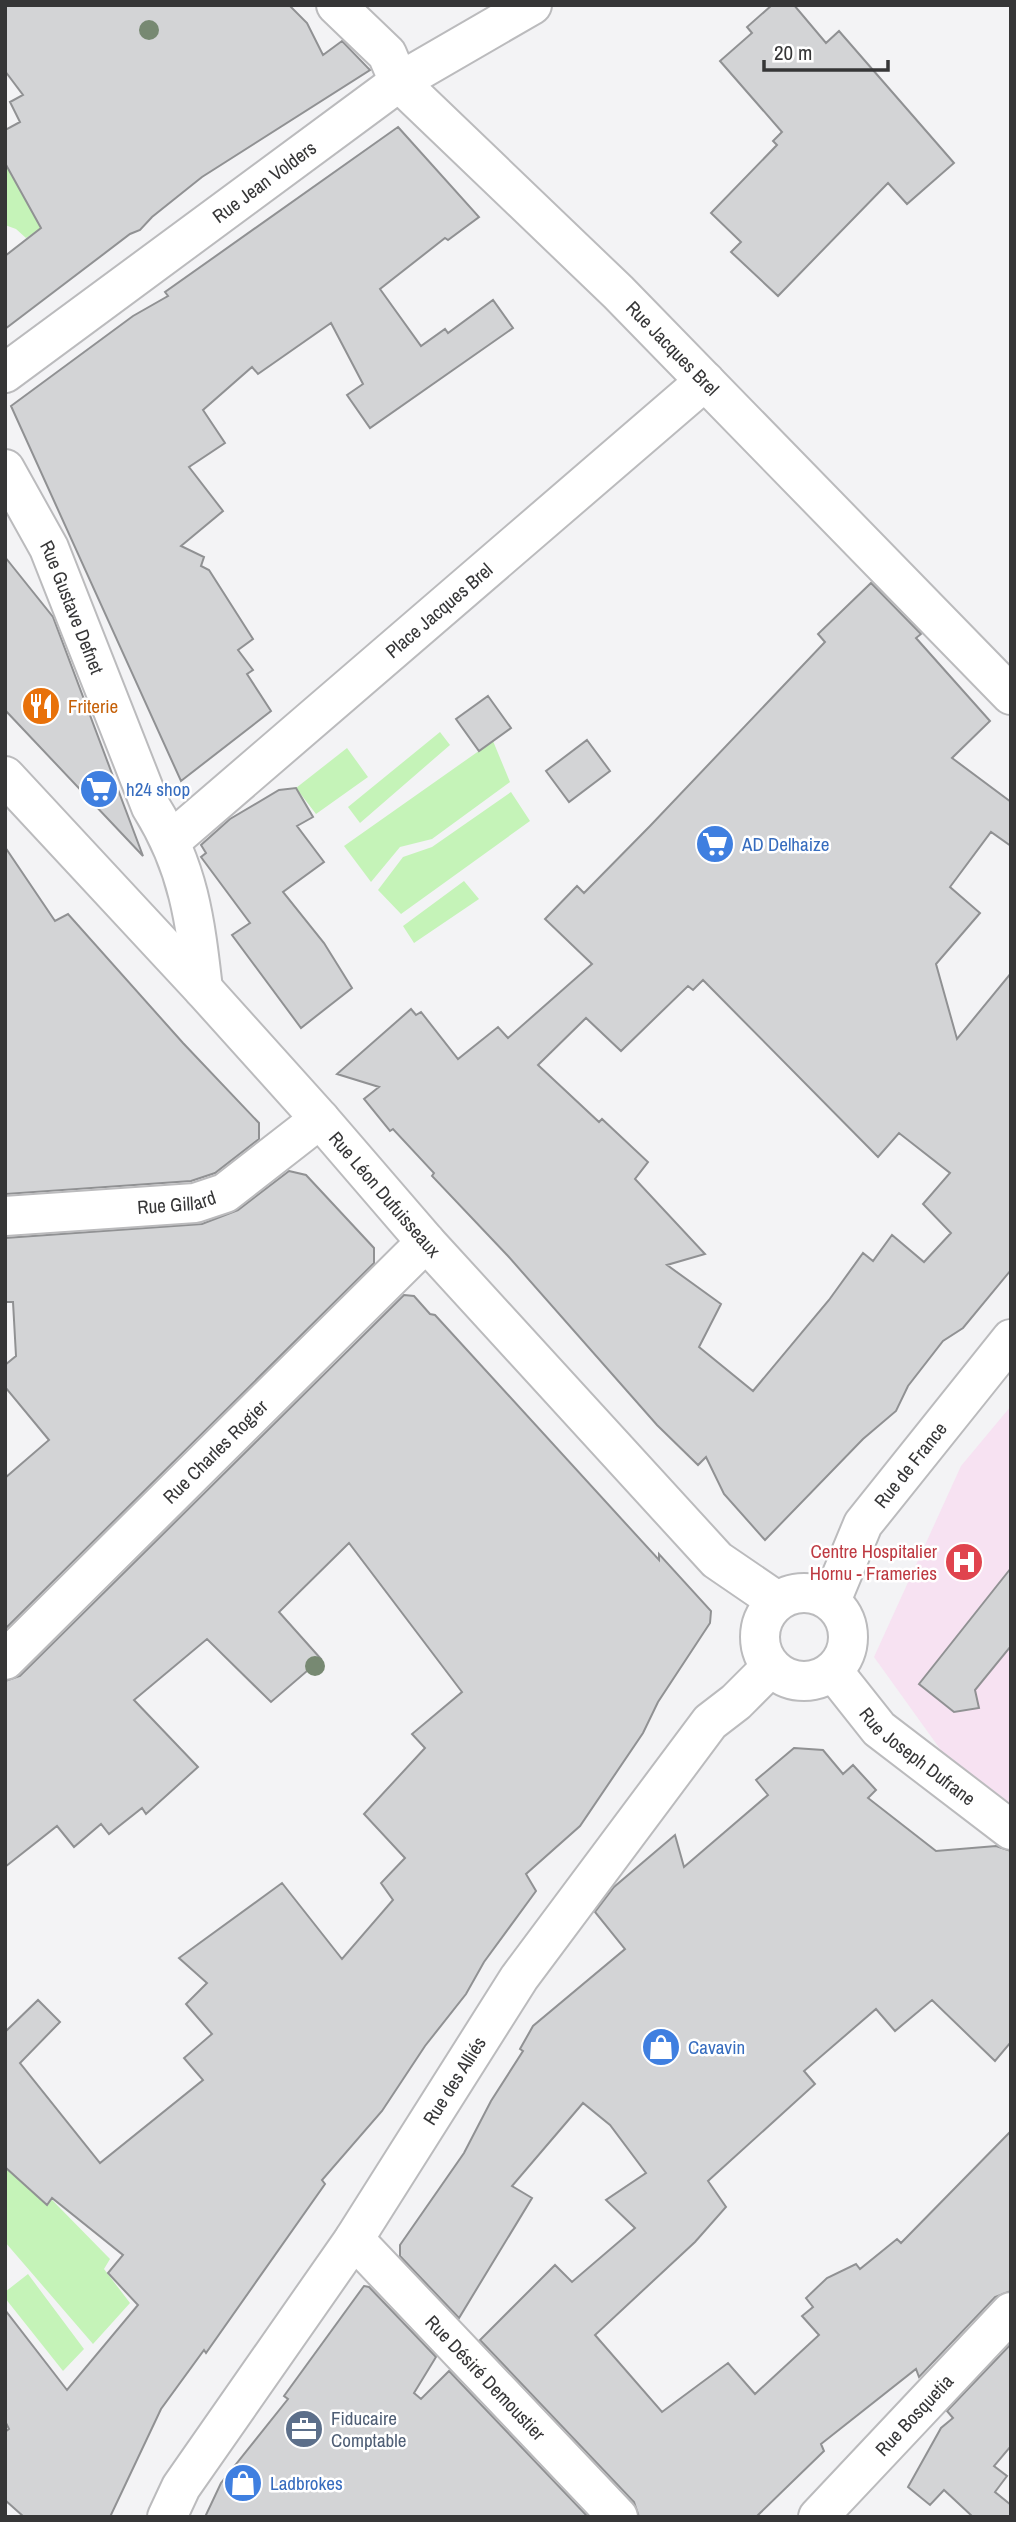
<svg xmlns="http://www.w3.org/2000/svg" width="1016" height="2522" viewBox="0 0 1016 2522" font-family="'Archivo Narrow',sans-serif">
<rect width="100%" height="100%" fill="#f3f3f5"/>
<!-- medical -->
<path fill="#f7e2f2" d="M1011,1406V1809L953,1767L874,1657L961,1466Z"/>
<!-- green -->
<path fill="#c5f3b8" d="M5,163L42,228L26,238L16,229L5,225Z
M440,732L450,745L360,823L348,807Z
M493,741L510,782L432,839L400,847L371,882L344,846Z
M347,748L368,777L316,814L296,788Z
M511,792L530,821L401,914L378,890L403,857L432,847Z
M464,881L479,899L414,943L403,926Z
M5,2152L110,2259L104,2269L130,2303L93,2344L5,2242Z
M28,2274L84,2349L63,2371L5,2298V2292Z"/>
<!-- building -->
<path fill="#d3d4d6" stroke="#909193" stroke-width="2" fill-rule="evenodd" d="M5,5H289L307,23L323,55L342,41L370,70L202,177L152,217L140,230L130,234L5,329V256L41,228L5,163V130L20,122L10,102L23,95L5,71Z
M772,5H794L826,43L839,31L954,163L907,204L888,183L778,296L731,252L741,242L711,213L777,145L773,141L782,132L720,61L752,33L747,27Z
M398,127L479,217L448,240L445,238L380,289L421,346L445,329L448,333L493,300L513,328L370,428L347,395L363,384L331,323L258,374L252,367L203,410L225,443L189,467L223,511L181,546L204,557L201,566L209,570L253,639L238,650L253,670L247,674L271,711L181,781L11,406L133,316L168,296L165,292Z
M5,557L53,617L143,856L5,710Z
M871,583L921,634L916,638L990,721L952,758L1011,802V846L991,832L950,887L980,913L936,964L957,1039L1011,973V1270L963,1328L943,1341L908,1386L896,1411L863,1439L765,1540L724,1494L706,1457L698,1465L657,1425L508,1256L432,1176L434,1173L393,1129L390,1131L364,1099L379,1087L337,1074L411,1009L416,1015L421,1012L458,1059L498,1027L508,1038L592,964L545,919L577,886L584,893L650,826L825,642L818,634ZM703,980L878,1157L899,1133L950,1173L923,1204L951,1233L924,1262L892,1235L873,1261L863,1253L829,1300L753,1391L699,1347L721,1304L667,1265L705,1254L635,1179L648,1162L602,1119L599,1122L538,1065L586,1018L621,1051L688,986L693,990Z
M488,696L511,728L479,751L456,719Z
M587,740L610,771L569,802L546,771Z
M296,788L313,817L297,826L324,862L283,892L324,943L352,988L301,1028L232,935L250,923L201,857L206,853L201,845L230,819L279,790Z
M5,847L55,921L68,914L183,1043L259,1123V1139L215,1173L191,1181L6,1194Z
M289,1171L306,1175L374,1248V1263L5,1629V1478L49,1440L5,1387V1365L16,1356L13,1302H5V1238L202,1224L238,1210Z
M404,1295L414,1296L430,1314L435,1315L659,1560V1554L711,1611L710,1623L658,1702L643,1733L580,1826L526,1874L536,1891L484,1962L466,1994L425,2046L382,2111L322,2180L325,2184L206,2353L204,2350L161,2409L110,2517H24L5,2500V2432L9,2429L5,2421V2310L67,2390L138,2305L108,2273L123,2255L52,2198L47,2205L5,2167V2032L38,2000L60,2022L20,2063L100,2163L203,2080L184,2058L212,2034L186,2004L207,1983L179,1958L282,1883L342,1959L393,1900L381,1883L405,1858L364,1814L425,1748L412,1734L462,1692L349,1543L279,1612L321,1659L271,1702L207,1639L134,1700L198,1767L146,1814L142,1808L109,1834L101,1824L74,1847L57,1826L5,1867V1681L20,1676Z
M1011,1568V1646L975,1690L979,1708L954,1712L919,1684Z
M794,1748L823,1750L843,1774L853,1765L876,1790L868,1798L936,1851L996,1846L1011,1851V2042L995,2061L932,2000L895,2031L876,2009L804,2071L815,2084L708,2181L726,2207L695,2242L595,2335L662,2412L728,2363L755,2394L819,2335L802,2316L813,2307L806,2298L827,2278L856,2264L860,2269L897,2239L901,2243L1011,2131V2291L995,2297L919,2377L916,2369L821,2444L824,2451L756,2517H639L634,2502L480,2340L555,2265L572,2282L635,2228L606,2200L646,2173L610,2125L583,2103L512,2186L532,2198L459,2318L400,2256V2245L464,2153L491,2101L523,2051L520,2049L533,2026L625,1949L595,1912L614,1887L675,1835L684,1867L768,1795L756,1780Z
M364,2286L369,2287L436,2357L414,2393L421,2399L449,2371L588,2517H205L221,2483L288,2399L284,2396Z
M1011,2344V2446L994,2466L1007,2476L995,2492L1011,2505V2517H973L944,2490L930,2505L908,2487L941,2428L953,2418L947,2411Z"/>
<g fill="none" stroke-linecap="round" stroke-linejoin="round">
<defs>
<g id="street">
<path id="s1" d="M336,5L387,54L399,82L618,292L1011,695"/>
<path id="s2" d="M5,373L399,82L532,5"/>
<path id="s3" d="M5,469L49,548L151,807C189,868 195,920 203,989"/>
<path id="s4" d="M172,840L705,381"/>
<path id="s5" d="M5,1216L195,1203L225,1193L320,1119"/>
<path id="s6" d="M5,1660L426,1242"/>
<path id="s7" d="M354,2239L618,2517"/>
<path id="s8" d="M818,2517L1011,2312"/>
</g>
<g id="secondary">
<path id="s9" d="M5,776L203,989L320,1119L426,1242L717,1560L777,1601"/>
<circle cx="804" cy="1637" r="44"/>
<path id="s10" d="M831,1601L863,1524L1011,1339"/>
<path id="s11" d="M833,1671L879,1729L1011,1830"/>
<path id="s12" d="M167,2517L181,2487L354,2239L519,1978L710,1722L736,1702L771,1667"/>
</g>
</defs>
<!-- street casing -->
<use href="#street" stroke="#bbbbbd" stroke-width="42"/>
<!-- secondary casing -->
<use href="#secondary" stroke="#bbbbbd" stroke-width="42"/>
<!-- street -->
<use href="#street" stroke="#fff" stroke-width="38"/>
<!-- secondary -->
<use href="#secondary" stroke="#fff" stroke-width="38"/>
</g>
<!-- trees -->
<g fill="#778972">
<circle cx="149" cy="30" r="10"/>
<circle cx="315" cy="1666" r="10"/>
</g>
<!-- icons -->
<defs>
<symbol id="restaurant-disc" viewBox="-11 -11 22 22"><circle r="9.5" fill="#e8710a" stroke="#fff"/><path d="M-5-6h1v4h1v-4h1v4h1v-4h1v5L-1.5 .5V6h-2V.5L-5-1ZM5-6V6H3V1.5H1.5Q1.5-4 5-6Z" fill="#fff"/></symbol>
<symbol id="supermarket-disc" viewBox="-11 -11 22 22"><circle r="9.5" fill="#3f7fe0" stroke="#fff"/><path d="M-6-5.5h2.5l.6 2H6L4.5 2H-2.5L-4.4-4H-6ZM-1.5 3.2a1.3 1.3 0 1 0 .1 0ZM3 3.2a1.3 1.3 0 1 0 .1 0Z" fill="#fff"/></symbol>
<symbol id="hospital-disc" viewBox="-11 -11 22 22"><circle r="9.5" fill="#e0444e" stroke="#fff"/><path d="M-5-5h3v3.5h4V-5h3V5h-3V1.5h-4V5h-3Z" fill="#fff"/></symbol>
<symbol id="shop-disc" viewBox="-11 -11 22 22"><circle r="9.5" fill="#3f7fe0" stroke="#fff"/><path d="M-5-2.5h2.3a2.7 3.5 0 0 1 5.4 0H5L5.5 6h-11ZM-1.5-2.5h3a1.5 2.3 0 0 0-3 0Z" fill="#fff"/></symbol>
<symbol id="office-disc" viewBox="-11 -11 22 22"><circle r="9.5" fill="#5c6f8a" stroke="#fff"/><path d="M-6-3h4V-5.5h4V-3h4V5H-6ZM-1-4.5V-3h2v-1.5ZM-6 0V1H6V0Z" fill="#fff"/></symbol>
</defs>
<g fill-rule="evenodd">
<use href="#restaurant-disc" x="19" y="684" width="44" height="44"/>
<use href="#supermarket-disc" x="77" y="767" width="44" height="44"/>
<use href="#supermarket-disc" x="693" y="822" width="44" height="44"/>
<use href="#hospital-disc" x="942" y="1540" width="44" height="44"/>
<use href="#shop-disc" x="639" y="2025" width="44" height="44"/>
<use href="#office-disc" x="282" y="2407" width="44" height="44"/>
<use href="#shop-disc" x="221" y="2461" width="44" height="44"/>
</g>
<g text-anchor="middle" stroke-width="5" stroke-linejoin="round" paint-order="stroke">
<!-- street labels -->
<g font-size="19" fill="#363637" stroke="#fff">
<text dy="7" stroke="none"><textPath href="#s2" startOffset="322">Rue Jean Volders</textPath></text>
<text dy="7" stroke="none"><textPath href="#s1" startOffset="483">Rue Jacques Brel</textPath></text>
<text dy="7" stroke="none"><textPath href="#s3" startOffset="154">Rue Gustave Defnet</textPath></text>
<text dy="7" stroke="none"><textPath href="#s4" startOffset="352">Place Jacques Brel</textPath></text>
<text dy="7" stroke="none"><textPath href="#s9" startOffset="565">Rue Léon Dufuisseaux</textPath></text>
<text dy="7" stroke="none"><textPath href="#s5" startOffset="172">Rue Gillard</textPath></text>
<text dy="7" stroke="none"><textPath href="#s6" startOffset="296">Rue Charles Rogier</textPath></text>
<text dy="7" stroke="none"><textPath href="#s10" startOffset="159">Rue de France</textPath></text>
<text dy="7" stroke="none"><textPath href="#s11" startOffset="121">Rue Joseph Dufrane</textPath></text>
<text dy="7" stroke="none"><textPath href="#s12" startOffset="523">Rue des Alliés</textPath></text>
<text dy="7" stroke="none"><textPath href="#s7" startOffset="191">Rue Désiré Demoustier</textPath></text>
<text dy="7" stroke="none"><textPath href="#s8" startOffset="140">Rue Bosquetia</textPath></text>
</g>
<!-- food labels -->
<g font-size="19" fill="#c56008" stroke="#fff" text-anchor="start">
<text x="68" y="713">Friterie</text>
</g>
<!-- shop labels -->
<g font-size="19" fill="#366cbe" stroke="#fff" text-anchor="start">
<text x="126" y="796">h24 shop</text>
<text x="742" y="851">AD Delhaize</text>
<text x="688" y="2054">Cavavin</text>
<text x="270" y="2490">Ladbrokes</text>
</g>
<!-- health labels -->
<g font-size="19" fill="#be3a42" stroke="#fff" text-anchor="end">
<text x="937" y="1558">Centre Hospitalier<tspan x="937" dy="22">Hornu - Frameries</tspan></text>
</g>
<!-- service labels -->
<g font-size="19" fill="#4e5e75" stroke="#fff" text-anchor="start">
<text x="331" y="2425">Fiducaire<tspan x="331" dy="22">Comptable</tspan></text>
</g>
</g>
<!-- border -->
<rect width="1016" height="2522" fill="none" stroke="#363637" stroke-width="14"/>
<!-- scale -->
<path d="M764 60v10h124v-10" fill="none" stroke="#363637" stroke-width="3.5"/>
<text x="774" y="60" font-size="21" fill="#363637" stroke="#ffffff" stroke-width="5" paint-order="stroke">20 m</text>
</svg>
